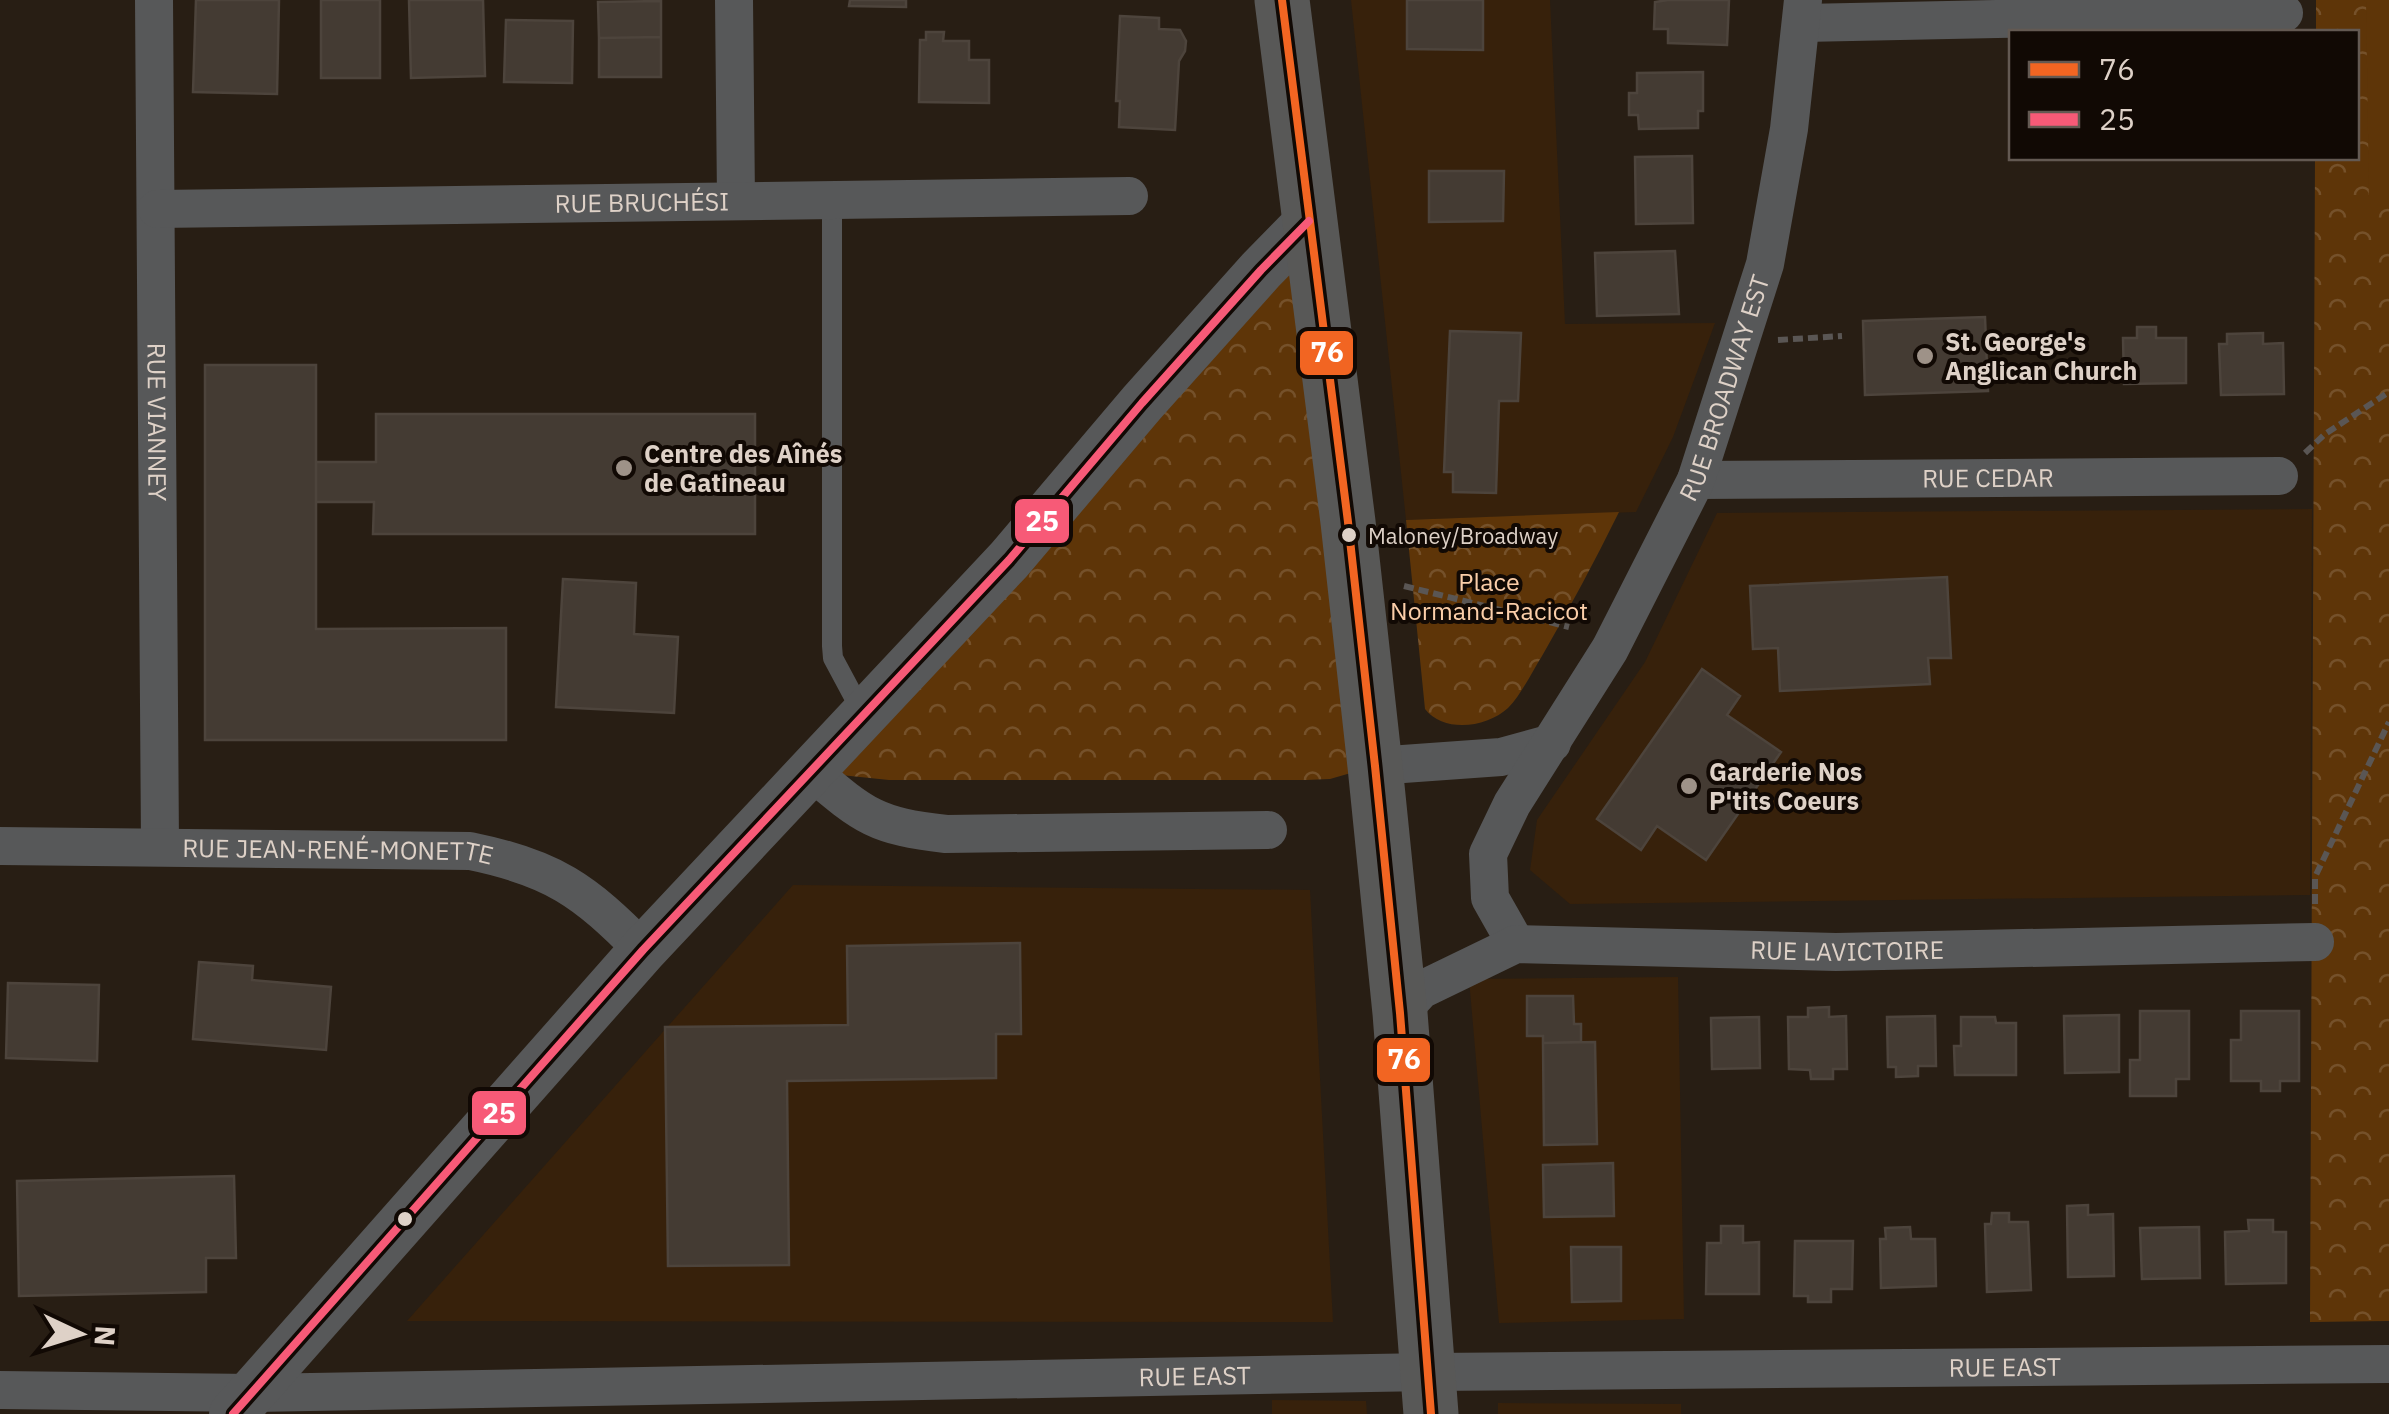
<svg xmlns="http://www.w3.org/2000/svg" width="2389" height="1414" viewBox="0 0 2389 1414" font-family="'IBM Plex Sans',sans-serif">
<defs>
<pattern id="forest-crowns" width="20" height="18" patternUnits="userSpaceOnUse" patternTransform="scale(2.5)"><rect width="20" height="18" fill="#5e3508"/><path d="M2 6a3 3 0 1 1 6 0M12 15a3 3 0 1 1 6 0" fill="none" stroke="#75512a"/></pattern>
</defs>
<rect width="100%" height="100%" fill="#281e14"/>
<!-- built -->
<path fill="#37210b" d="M1351,0H1550L1565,324L1715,323L1673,437L1636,512L1406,520Z
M2312,509L2310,895L1570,904L1530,870L1537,820L1645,662L1717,513Z
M793,885L1310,890L1333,1322L407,1321Z
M1678,977L1684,1319L1499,1323L1469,979Z
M1272,1400L1366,1401L1367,1414H1272Z
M1498,1403L1681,1404V1414H1498Z"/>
<!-- forest -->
<path fill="url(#forest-crowns)" d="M2316,0H2389V1321L2310,1322L2315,158H2356V32H2316Z
M1309,221L1375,766L1330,779L1306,780H889L812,772Z
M1619,512C1595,561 1569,609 1542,656C1532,672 1521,695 1508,708C1486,728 1444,733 1425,709L1406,520Z"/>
<!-- garden -->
<path fill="#5e3508" d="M2366,0H2389V198H2369Z"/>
<!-- building -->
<path fill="#443b33" stroke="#4d443c" stroke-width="2.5" d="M196,0H279L277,94L193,92Z
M321,0H380V78H321Z
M409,0H483L485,76L411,78Z
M850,0H906V7L849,6Z
M1407,0H1483V50L1407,49Z
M1668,0H1729L1727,45L1668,43V29H1654L1655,2Z
M661,1V37L599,38L598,2Z
M1120,16L1159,18V29L1180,30L1186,41L1185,51L1179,61L1175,130L1119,127L1120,101H1116Z
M506,20L573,21L572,83L504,82Z
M926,32H944L943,41H969V60H989V103L919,102L920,40H926Z
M661,37V77H599V38Z
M1703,72V111H1698V128L1639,129L1638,115H1629V93H1637V73Z
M1692,156L1693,223L1636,224L1635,157Z
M1429,171H1504L1503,221L1429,222Z
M1675,251L1679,314L1597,316L1595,253Z
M1985,317L1988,391L1865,395L1863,321Z
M2137,327H2156V338H2186V383L2124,384L2123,338H2137Z
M1450,331L1521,333L1518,401H1499L1496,493L1453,492V472H1444Z
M2263,333V344L2283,343L2284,394L2221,395L2219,344H2227V334Z
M205,365H316V629L506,628V740H205Z
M376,414H755V534H373L374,502H316V462H376Z
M1947,577L1951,658H1928L1930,684L1780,691L1778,648L1753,649L1750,586Z
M563,579L636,583L634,634L678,637L674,713L556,707Z
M1702,669L1740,696L1727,715L1781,752L1706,860L1657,826L1641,850L1597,819Z
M1020,943L1021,1034H996V1078L787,1081L789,1265L668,1266L665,1027L848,1025L847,946Z
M199,962L253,966L252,980L331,987L326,1050L193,1039Z
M8,983L99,985L97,1061L6,1058Z
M1527,996H1573L1574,1024H1581V1042L1543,1043V1036H1527Z
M1829,1007V1017L1846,1016L1847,1069H1833V1079H1811L1810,1070L1789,1069L1788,1017H1808V1008Z
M2140,1011H2189V1079H2176V1096H2130V1060H2140Z
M2241,1011H2299V1081H2280V1091H2261V1081H2231V1040H2241Z
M2119,1015V1072L2065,1073L2064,1016Z
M1935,1016L1936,1066H1918V1076L1896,1077V1067H1888L1887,1017Z
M1759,1017L1760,1068L1712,1069L1711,1018Z
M1961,1017H1995L1996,1023H2016V1075H1955L1954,1046H1961Z
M1595,1042L1597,1144L1544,1145L1543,1043Z
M1613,1163L1614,1216L1544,1217L1543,1165Z
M234,1176L236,1258H206V1292L19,1296L17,1181Z
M2088,1205V1215L2113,1214L2114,1276L2068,1277L2067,1206Z
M1992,1213H2009V1222H2028L2031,1290L1987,1292L1985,1224H1991Z
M2248,1220H2273V1232H2286V1283L2226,1284L2225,1232L2249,1231Z
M1721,1226H1743V1243L1759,1242V1294H1706L1707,1243H1721Z
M1910,1227L1911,1239H1935L1936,1286L1881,1288L1880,1239H1886L1885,1228Z
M2199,1227L2200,1278L2142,1279L2140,1228Z
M1795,1241H1853L1852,1289H1831V1302H1808V1296H1794Z
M1571,1247H1621V1301L1572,1302Z"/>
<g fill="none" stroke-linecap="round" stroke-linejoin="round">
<!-- path -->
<path stroke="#5a5654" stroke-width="6" stroke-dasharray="10 5" stroke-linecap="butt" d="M1778,340L1842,336
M2305,453L2325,434L2389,392
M1404,586L1569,627
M2315,904V877L2389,722"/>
<!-- service -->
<path stroke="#575859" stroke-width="20" d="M832,201V646L833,658L863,714"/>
<!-- minor -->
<g stroke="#575859" stroke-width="38">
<path id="s1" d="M154,0L160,846"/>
<path d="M734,0L736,200"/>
<path d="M1803,23L2284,13"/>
<path id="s2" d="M157,209L1129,196"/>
<path id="s3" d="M1696,480L2279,476"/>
<path d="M1375,766L1501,757L1552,743"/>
<path d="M812,772C865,817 876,826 946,834L1268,830"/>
<path id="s4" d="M0,846L470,851C553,868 584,890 643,950"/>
<path id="s5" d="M1516,944L1490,898L1488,854L1512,804L1610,649L1696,480L1765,264L1789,129L1803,0"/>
<path id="s6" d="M1400,1013L1421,990L1516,944L1836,952L2315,942"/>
<path id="s7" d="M0,1390L253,1393L1429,1372L2389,1364"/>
</g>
<!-- tertiary -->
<path stroke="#575859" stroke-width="48" d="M233,1414L643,950L1009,560L1142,403L1261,270L1309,221"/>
<!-- primary -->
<path stroke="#585857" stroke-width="55" d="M1282,0L1348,522L1375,766L1400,1013L1431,1414"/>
<defs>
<path id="bus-1" d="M1282,0L1348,522L1375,766L1400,1013L1431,1414"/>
<path id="bus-2" d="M233,1414L643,950L1009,560L1142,403L1261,270L1309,221"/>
</defs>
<!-- bus-1 casing -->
<use href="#bus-1" stroke="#110904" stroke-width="15"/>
<!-- bus-2 casing -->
<use href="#bus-2" stroke="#110904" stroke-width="15"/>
<!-- bus-1 -->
<use href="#bus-1" stroke="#f26522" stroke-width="8"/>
<!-- bus-2 -->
<use href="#bus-2" stroke="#f75a77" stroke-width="8"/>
</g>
<!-- markers -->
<g fill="#9e9288" stroke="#110904" stroke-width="4">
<circle cx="1925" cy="356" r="10"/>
<circle cx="624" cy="468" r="10"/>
<circle cx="1689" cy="786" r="10"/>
</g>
<g fill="#ded1c7" stroke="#110904" stroke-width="4">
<circle cx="1349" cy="535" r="9"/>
<circle cx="405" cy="1219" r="9"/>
</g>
<g text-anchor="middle" stroke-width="8" stroke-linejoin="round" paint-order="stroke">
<!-- bus labels -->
<g font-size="22" fill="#ded1c7" stroke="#110904" text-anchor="start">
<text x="1368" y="544">Maloney/Broadway</text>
</g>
<!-- street labels -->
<g font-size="25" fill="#ded1c7" stroke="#110904">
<text dy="9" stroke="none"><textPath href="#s2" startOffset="485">RUE BRUCHÉSI</textPath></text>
<text dy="9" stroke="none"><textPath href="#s5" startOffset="622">RUE BROADWAY EST</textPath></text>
<text dy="9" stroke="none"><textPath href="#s1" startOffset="422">RUE VIANNEY</textPath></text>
<text dy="9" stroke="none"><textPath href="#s3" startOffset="292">RUE CEDAR</textPath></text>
<text dy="9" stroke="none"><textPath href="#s4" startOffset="338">RUE JEAN-RENÉ-MONETTE</textPath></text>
<text dy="9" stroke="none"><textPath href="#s6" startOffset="468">RUE LAVICTOIRE</textPath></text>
<text dy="9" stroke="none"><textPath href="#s7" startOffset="2005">RUE EAST</textPath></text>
<text dy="9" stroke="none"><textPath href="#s7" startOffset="1195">RUE EAST</textPath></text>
</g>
<!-- poi labels -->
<g font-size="25" font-weight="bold" fill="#ded1c7" stroke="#110904" text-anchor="start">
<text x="1945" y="351">St. George's<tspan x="1945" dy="29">Anglican Church</tspan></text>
<text x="644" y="463">Centre des Aînés<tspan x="644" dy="29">de Gatineau</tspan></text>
<text x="1709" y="781">Garderie Nos<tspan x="1709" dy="29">P'tits Coeurs</tspan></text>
</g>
<!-- park labels -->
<g font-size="25" fill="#fbcea9" stroke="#110904">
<text x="1489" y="591">Place<tspan x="1489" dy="29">Normand-Racicot</tspan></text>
</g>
</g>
<g stroke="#110904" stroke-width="4">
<rect x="1298" y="329" width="57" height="48" rx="10" fill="#f26522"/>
<rect x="1013" y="497" width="58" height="48" rx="10" fill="#f75a77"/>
<rect x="1375" y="1036" width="57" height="48" rx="10" fill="#f26522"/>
<rect x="470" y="1089" width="58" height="48" rx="10" fill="#f75a77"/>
</g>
<g font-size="28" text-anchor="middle" font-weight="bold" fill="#fff">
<text x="1327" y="362">76</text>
<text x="1042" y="531">25</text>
<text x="1404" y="1069">76</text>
<text x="499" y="1123">25</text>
</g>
<!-- legend -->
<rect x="2009" y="30" width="350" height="130" fill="#110904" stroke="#635952" stroke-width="2.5"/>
<rect x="2029" y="62" width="50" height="15" fill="#f26522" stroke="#635952" stroke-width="2.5"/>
<text x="2099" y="80" font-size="30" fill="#ded1c7">76</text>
<rect x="2029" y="112" width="50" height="15" fill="#f75a77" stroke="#635952" stroke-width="2.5"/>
<text x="2099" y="130" font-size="30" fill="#ded1c7">25</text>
<!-- north arrow -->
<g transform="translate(80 1334) rotate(94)" stroke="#110904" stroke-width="8" paint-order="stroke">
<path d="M0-8L18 38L0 25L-18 38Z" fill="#ded1c7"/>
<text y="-15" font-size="28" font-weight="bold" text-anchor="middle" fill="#ded1c7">N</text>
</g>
</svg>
